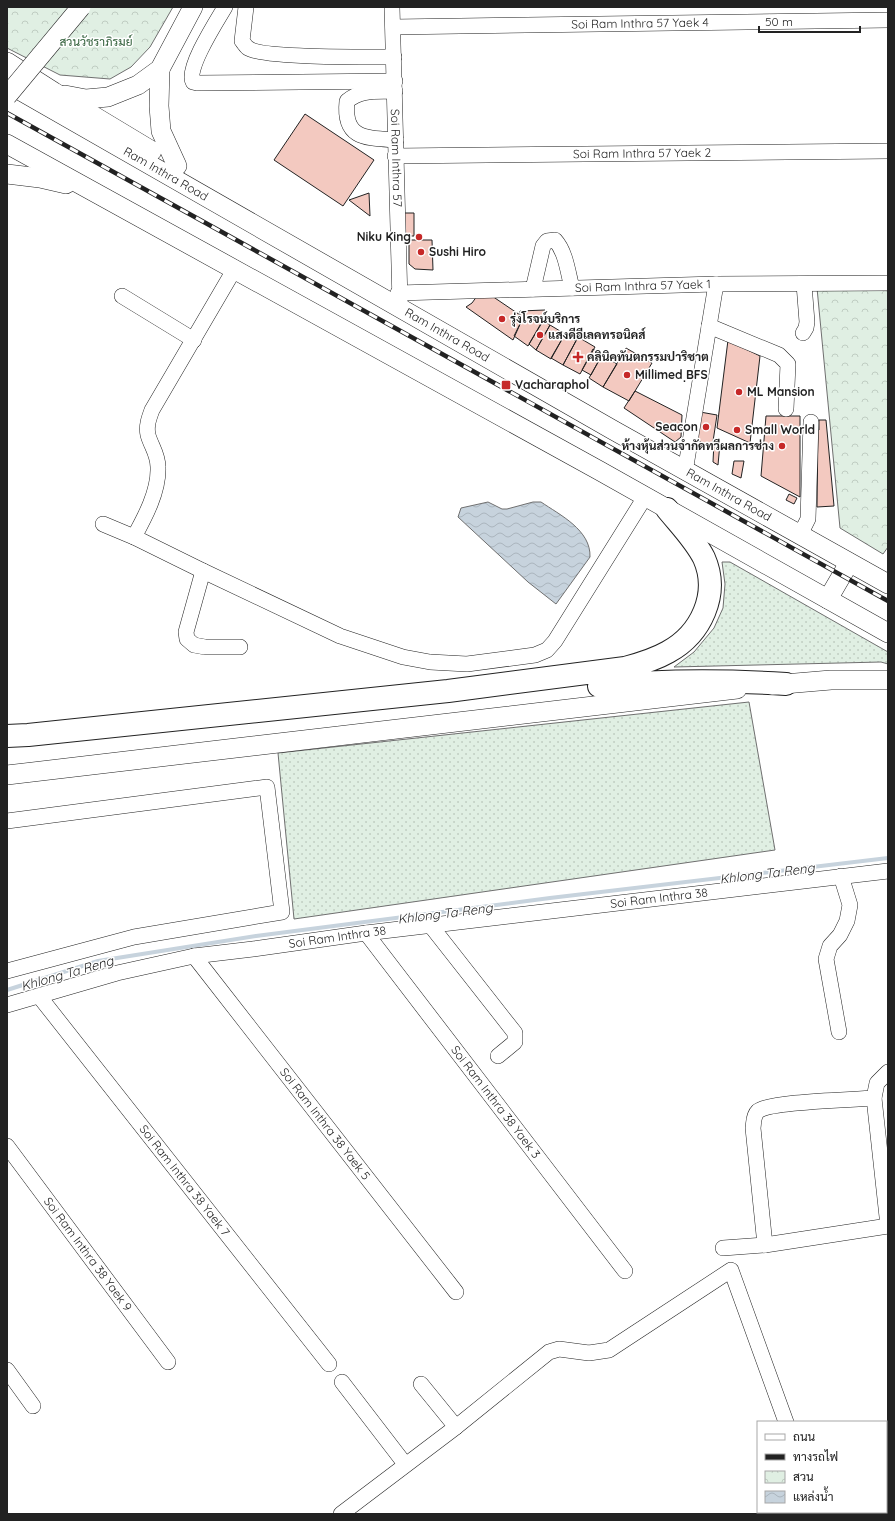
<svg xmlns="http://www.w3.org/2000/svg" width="895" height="1521" viewBox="0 0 895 1521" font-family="Quicksand,Sarabun,sans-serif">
<defs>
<pattern id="grass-dots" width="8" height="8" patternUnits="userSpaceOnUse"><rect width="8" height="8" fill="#e0efe3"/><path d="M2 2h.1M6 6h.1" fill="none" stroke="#c0cdc2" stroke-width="1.8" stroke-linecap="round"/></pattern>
<pattern id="park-crowns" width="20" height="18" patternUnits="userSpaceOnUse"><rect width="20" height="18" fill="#e0efe3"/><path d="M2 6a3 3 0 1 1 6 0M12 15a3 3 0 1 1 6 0" fill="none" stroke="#c0cdc2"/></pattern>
<pattern id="water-waves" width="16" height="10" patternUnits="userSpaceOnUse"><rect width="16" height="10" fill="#c7d3dd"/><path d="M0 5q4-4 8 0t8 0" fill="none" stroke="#abb5bd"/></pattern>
</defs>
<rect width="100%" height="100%" fill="#fff"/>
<!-- grass -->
<path fill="url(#grass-dots)" stroke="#6f6f6f" d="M722,562H730L888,652V664L881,662L674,667L694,652L714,628L723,608L725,584Z
M749,702L775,850L294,919L278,753Z"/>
<!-- park -->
<path fill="url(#park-crowns)" stroke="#6f6f6f" d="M7,7H173L150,47L131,67L110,79L60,75L7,48Z
M817,288H888V547L883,554L840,528Z"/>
<!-- water -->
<path fill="url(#water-waves)" stroke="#6f6f6f" d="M488,502L502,509H507L533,502H541C560,515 591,530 590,557L556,604L528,582L458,517L461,508Z"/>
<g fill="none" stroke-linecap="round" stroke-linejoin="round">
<!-- stream -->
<path stroke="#c7d3dd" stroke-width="4" d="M7,990L98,961L256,936L550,898L888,858"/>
</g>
<!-- building -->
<path fill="#f3c9c0" stroke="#222" d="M305,114L374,160L343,206L274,160Z
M369,193L370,216L349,200Z
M401,213H414V236H401Z
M409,240H432L433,270L415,269L409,264Z
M480,292L492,296L520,315L521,322L513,340L466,307L472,303Z
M545,310L546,316L528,346L514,336L521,322L520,311Z
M543,320L550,325L536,350L529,344Z
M550,325L565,334L551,359L536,350Z
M565,334L576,341L563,365L551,358Z
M578,337L595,347L580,374L563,365Z
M728,340L760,356L750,443L717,428Z
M626,348L652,363L629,401L603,387Z
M593,349L602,355L591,375L582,370Z
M602,355L617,364L603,387L589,378Z
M635,391L682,415L681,437L675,442L624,408Z
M700,412L717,415L712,448L695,439Z
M766,416H800V497L761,476Z
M819,420H826L834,506L817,507L818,430H819Z
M714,442L720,443L718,465L713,462Z
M734,461H744L741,478L732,474Z
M789,494L797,498L794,504L786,500Z"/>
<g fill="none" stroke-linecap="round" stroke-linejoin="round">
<defs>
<g id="minor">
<path d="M225,7C218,19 185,70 193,82L197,83L395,81"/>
<path d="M246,7L242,41C244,43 246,47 248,48C260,58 371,57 394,57"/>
<path id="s1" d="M392,7L400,302"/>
<path id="s2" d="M393,27L888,20"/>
<path d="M395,91C376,92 362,89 347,101C343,139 365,138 396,140"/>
<path id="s3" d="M395,156L888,151"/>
<path d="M533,289L543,246L547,241L555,240C566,252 568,273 572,288"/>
<path id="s4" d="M398,293L716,284L888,283"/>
<path d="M122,296L194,340"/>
<path d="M709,326L779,355L788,364L786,409"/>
<path d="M803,333L806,328L807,322L804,284"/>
<path d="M685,472L716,284"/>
<path d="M103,524L134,537L203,571L340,636L403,657L430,662L467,664L535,655L547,650L555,641L645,497"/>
<path d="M800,535L808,519L811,422"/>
<path d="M134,537C145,517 159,491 158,467C158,454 151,446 148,435C146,426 149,418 152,410L234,270"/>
<path d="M203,571L186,632L187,639L194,645L205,647H240"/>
<path d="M7,821L267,787L282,912L134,937L7,971"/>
<path d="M431,926L515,1033V1042L498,1056"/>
<path id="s5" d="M366,933L625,1271"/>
<path id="s6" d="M194,956L456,1292"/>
<path id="s7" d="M39,996L329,1364"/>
<path id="s8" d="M7,1005L117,973L194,956L253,949L366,933L888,871"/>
<path d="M839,1032L826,959L830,946L840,935L847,921L850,905L841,876"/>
<path id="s9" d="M7,1146L168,1362"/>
<path d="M888,1226L874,1098L877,1083L888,1072"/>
<path d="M765,1245L753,1128C754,1122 753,1116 758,1111C771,1101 853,1100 874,1098"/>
<path d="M723,1248L765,1245L888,1226"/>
<path d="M7,1370L33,1406"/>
<path d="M342,1382L405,1464"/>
<path d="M421,1384L456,1427"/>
<path d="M886,1482H888"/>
<path d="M876,1512V1514"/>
<path d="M341,1514L456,1427L549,1352L559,1349L589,1353L609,1350L731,1270L786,1422"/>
<path d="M796,1514L799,1512"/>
</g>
<g id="major">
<path d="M7,62L54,92L152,151"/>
<path d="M160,69L159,106L161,131L177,166"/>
<path id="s10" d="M7,83L613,430L888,584"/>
<path d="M65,95L86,99L108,97L138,85L160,69L193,7"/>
<path d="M7,144L600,471L888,633"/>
<path d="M7,174L40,178L66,184"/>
<path d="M828,599L849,563"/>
<path d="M772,685L831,680H888"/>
<path d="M7,775L737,689"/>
</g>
<path id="highway" d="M599,686C662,680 723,680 786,684
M7,736L28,735L448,691L625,668C640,664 654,660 668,652C701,634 720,594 704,558C695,540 680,525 667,509"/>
</defs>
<!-- minor casing -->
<use href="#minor" stroke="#222" stroke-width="16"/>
<!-- major casing -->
<use href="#major" stroke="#222" stroke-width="20"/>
<!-- highway casing -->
<use href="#highway" stroke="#222" stroke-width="24"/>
<!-- minor -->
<use href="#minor" stroke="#fff" stroke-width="15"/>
<!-- major -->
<use href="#major" stroke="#fff" stroke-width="19"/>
<!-- highway -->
<use href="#highway" stroke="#fff" stroke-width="22"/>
<defs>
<path id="rail" d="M7,113L888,601"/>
</defs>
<!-- rail casing -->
<use href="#rail" stroke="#222" stroke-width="4.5"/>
<!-- rail -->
<use href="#rail" stroke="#fff" stroke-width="3" stroke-dasharray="9" stroke-linecap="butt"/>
<defs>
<path id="major-bridge" d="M7,96L81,7"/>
</defs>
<!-- major-bridge casing -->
<use href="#major-bridge" stroke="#222" stroke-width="20" stroke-linecap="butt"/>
<!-- major-bridge -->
<use href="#major-bridge" stroke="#fff" stroke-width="19"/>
</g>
<!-- markers -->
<g fill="#c62828" stroke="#fff" stroke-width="1.5">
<circle cx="419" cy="237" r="4"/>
<circle cx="421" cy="252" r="4"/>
<circle cx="502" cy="319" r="4"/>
<circle cx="540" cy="335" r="4"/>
<path d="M576 351h4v4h4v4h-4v4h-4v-4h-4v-4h4z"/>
<circle cx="627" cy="375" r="4"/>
<rect x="501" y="380" width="10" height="10" rx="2"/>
<circle cx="739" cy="392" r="4"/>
<circle cx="706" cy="427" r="4"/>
<circle cx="737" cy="430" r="4"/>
<circle cx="782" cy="446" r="4"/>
</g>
<g text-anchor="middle" stroke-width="3" stroke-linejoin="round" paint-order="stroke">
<!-- street labels -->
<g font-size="12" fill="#222" stroke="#fff">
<text dy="4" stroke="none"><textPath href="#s2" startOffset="247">Soi Ram Inthra 57 Yaek 4</textPath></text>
<text dy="4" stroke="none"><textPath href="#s3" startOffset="247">Soi Ram Inthra 57 Yaek 2</textPath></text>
<text dy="4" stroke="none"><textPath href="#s1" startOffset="151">Soi Ram Inthra 57</textPath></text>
<text dy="4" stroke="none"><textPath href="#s10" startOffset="183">Ram Inthra Road</textPath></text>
<text dy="4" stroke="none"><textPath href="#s4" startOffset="245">Soi Ram Inthra 57 Yaek 1</textPath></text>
<text dy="4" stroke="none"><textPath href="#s10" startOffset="507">Ram Inthra Road</textPath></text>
<text dy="4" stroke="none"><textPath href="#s10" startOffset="831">Ram Inthra Road</textPath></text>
<text dy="4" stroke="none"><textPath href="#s8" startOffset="662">Soi Ram Inthra 38</textPath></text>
<text dy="4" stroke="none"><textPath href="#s8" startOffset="338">Soi Ram Inthra 38</textPath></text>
<text dy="4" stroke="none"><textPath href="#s5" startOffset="213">Soi Ram Inthra 38 Yaek 3</textPath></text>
<text dy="4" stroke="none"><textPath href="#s6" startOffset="213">Soi Ram Inthra 38 Yaek 5</textPath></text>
<text dy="4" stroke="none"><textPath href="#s7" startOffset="235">Soi Ram Inthra 38 Yaek 7</textPath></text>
<text dy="4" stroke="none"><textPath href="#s9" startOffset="135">Soi Ram Inthra 38 Yaek 9</textPath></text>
</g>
<!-- park labels -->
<g font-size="12" fill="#2f5e38" stroke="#fff">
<text x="96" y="46">สวนวัชราภิรมย์</text>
</g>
<!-- poi labels -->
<g font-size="12" font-weight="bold" fill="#222" stroke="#fff" text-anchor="start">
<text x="411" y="241" text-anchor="end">Niku King</text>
<text x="429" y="256">Sushi Hiro</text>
<text x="510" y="323">รุ่งโรจน์บริการ</text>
<text x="548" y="339">แสงดีอีเลคทรอนิคส์</text>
<text x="587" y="361">คลินิคทันตกรรมปาริชาต</text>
<text x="635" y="379">Millimed ฺBFS</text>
<text x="515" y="389">Vacharaphol</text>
<text x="747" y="396">ML Mansion</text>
<text x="698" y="431" text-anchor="end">Seacon</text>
<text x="745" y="434">Small World</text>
<text x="774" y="450" text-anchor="end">ห้างหุ้นส่วนจำกัดทวีผลการช่าง</text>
</g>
<!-- water labels -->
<g font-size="13" font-style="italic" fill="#222" stroke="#fff">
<text transform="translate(767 873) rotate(-7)" y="5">Khlong Ta Reng</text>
<text transform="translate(445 913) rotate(-7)" y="5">Khlong Ta Reng</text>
<text transform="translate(67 973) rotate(-16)" y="5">Khlong Ta Reng</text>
</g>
</g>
<!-- border -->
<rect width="895" height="1521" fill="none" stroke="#222222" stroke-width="16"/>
<!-- legend -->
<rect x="757" y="1421" width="130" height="92" fill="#ffffff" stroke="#a7a7a7"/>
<rect x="765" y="1434" width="20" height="6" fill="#ffffff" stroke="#a7a7a7"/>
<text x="793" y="1441" font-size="12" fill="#222222">ถนน</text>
<rect x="765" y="1454" width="20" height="6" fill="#222222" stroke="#a7a7a7"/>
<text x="793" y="1461" font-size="12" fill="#222222">ทางรถไฟ</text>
<rect x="765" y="1471" width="20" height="12" fill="url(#park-crowns)" stroke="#a7a7a7"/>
<text x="793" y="1481" font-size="12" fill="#222222">สวน</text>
<rect x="765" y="1491" width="20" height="12" fill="url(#water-waves)" stroke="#a7a7a7"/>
<text x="793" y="1501" font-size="12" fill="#222222">แหล่งน้ำ</text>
<!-- scale -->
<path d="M759 26v6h101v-6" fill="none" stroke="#222222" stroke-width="2"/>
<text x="765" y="26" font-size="12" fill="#222222" stroke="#ffffff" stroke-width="3" paint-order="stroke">50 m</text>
</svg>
